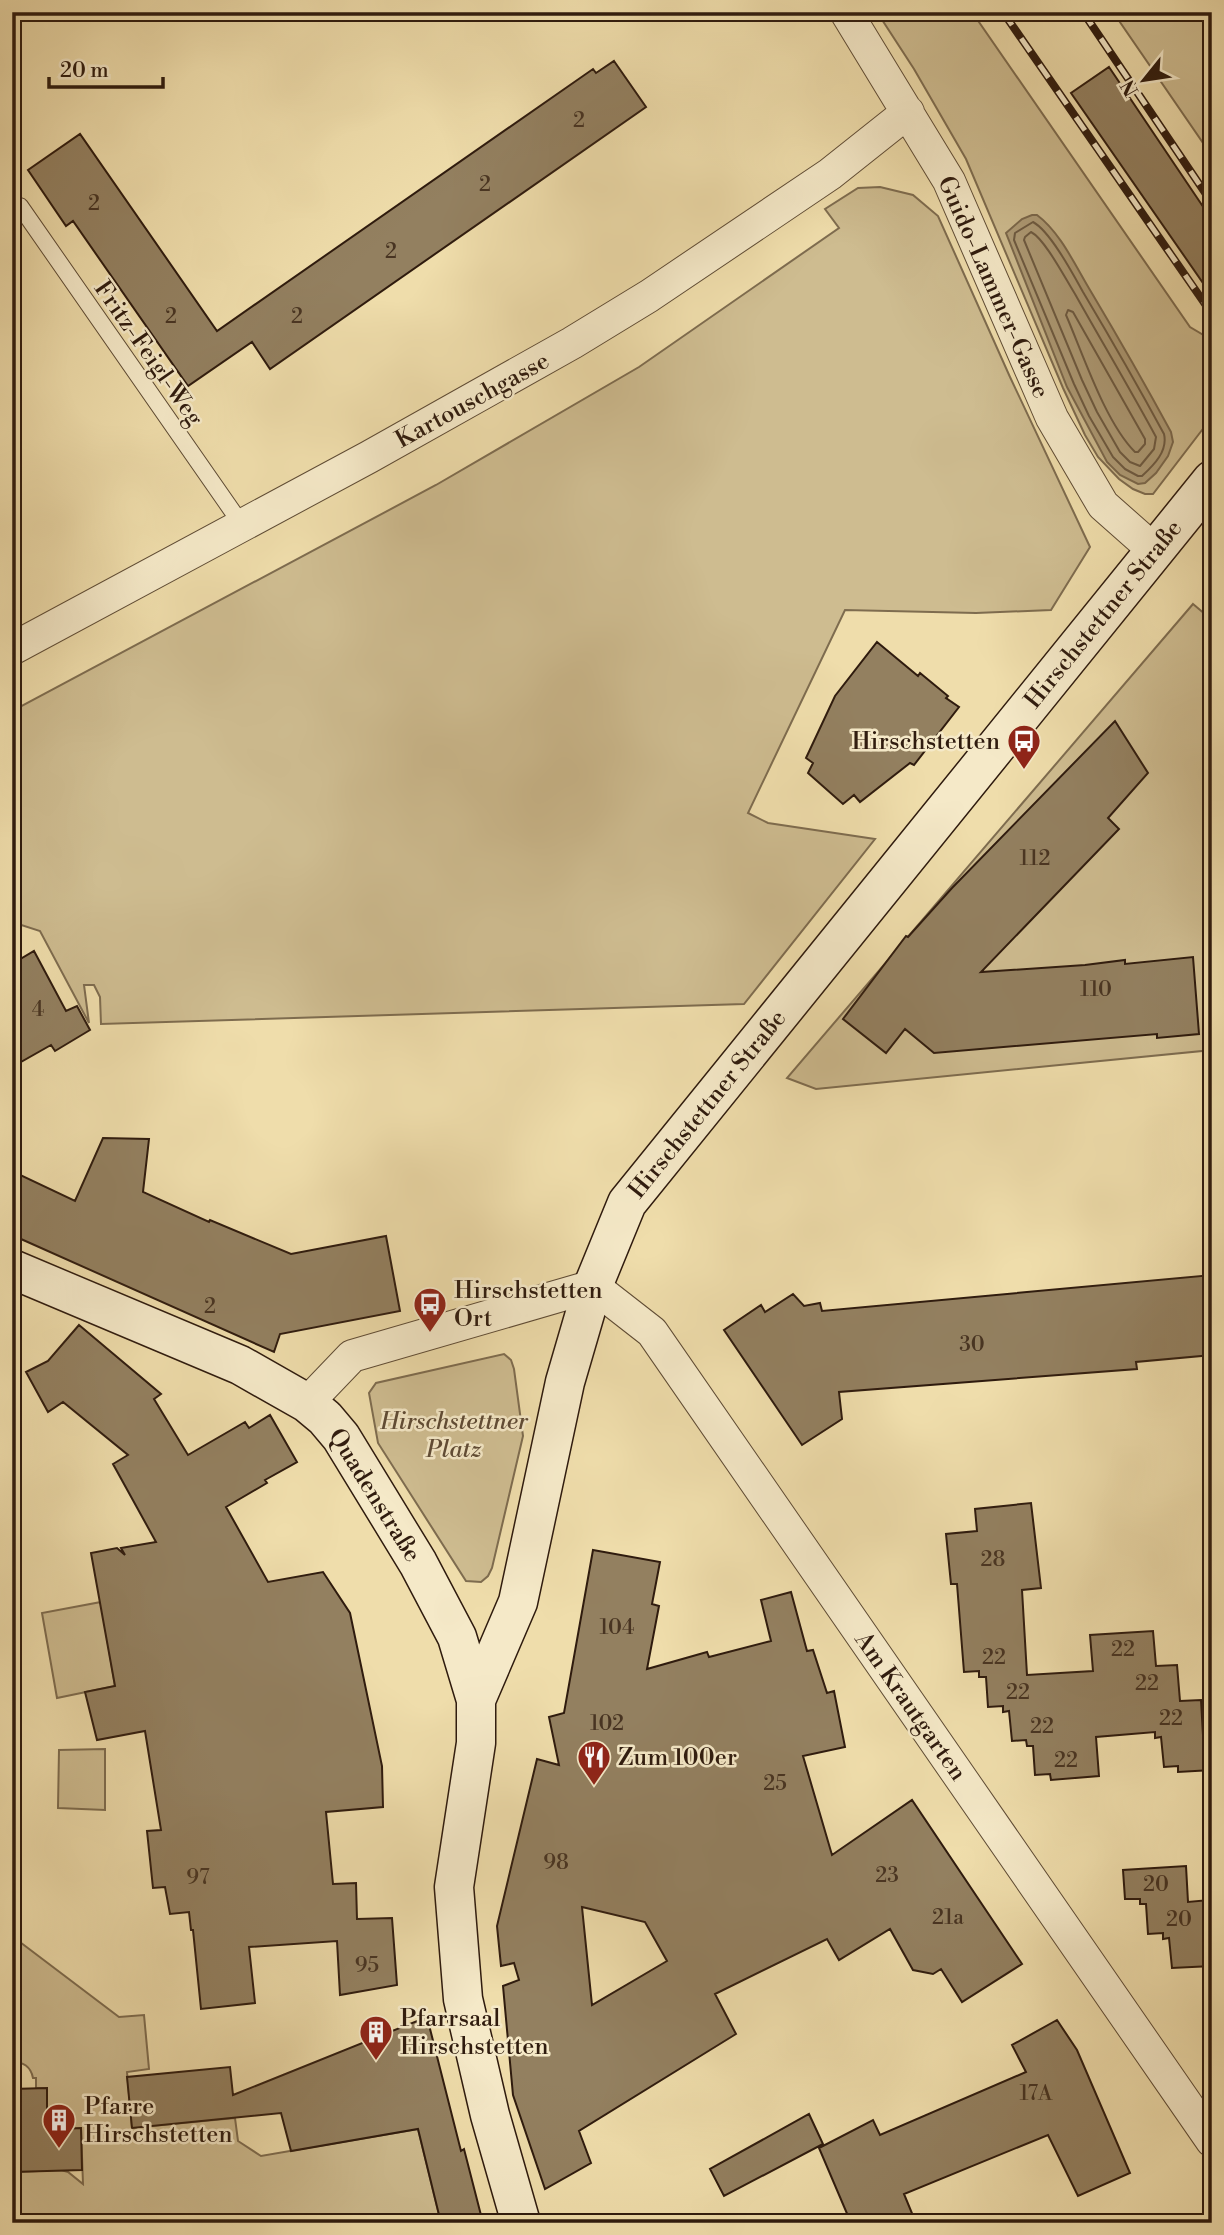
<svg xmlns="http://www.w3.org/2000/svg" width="1224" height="2235" viewBox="0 0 1224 2235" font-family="'Libre Bodoni',serif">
<rect width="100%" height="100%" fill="#efddab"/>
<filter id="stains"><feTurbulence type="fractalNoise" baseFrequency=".00286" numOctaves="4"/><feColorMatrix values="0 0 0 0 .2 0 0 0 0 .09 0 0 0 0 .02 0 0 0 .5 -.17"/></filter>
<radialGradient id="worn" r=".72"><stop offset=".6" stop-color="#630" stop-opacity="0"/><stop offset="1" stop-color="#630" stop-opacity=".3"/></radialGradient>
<!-- green -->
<path fill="#cebc90" stroke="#7e6c4f" stroke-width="2" d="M877,12H972L1190,327L1205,336L1212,345V417L1153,494H1145L1133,489L1119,479L1098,457L1085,435L1063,388L966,159L914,69Z
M1113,12H1212V156Z
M880,187L913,195L938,216L1010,377L1090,547L1051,610L976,613L845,610L748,813L768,823L875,839L744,1004L101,1024L100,997L94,985H84L89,1023L40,931L12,922V711L436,485L639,367L839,228L825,209L858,188Z
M1193,604L1212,620V1050L816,1089L787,1078Z
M504,1354L511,1360L514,1369L523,1436L492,1568L488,1576L481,1582L466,1581L378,1443L369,1393L376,1383Z
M101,1602L115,1686L57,1698L42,1613Z
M105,1749V1810L58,1808L59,1750Z
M12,1936L119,2017L144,2015L149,2069L127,2072L132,2128L235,2118L238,2141L261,2156L418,2129L441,2223H18L17,2172L61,2170L68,2172L83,2184L81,2128L36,2130L37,2110L47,2109V2089L36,2088V2078H33C31,2067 23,2061 12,2062Z"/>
<!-- water -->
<path fill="#ae9b76" stroke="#7b684c" stroke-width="2" d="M1032,215H1037C1060,232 1075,265 1090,290C1118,337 1145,384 1171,432L1173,442L1168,456L1156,473L1145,483L1138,484L1120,475L1107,462L1067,387L1006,233L1022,219Z"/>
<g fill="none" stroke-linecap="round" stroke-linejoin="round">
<!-- shore -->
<path stroke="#6e5b42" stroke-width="2" d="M1033,222C1050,231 1073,274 1083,292C1111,339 1138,386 1164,434C1168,451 1154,465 1142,476H1138L1125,469L1113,457L1089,416L1074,384L1014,240L1015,233Z
M1031,232C1045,239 1066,280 1075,294C1102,342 1130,389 1156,437L1154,449L1140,466L1130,462L1120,452L1097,412L1082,380L1024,240L1025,237Z
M1068,310L1073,312L1145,439V444L1138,452H1135C1105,422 1083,354 1066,315Z"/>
</g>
<!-- building -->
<path fill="#938060" stroke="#2f1b0e" stroke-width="2" fill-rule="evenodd" d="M614,61L646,107L270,369L252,342L188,386L73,221L66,226L28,170L80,134L217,331L593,69L596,73Z
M1109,67L1212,220V296L1071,93Z
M877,642L918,676L920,673L948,696L946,698L959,707L914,765L910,763L860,802L854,795L843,804L808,773L813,763L806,758L835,696Z
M1115,721L1148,773L1108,818L1119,829L981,972L1085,965L1125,960V964L1193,957L1199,1034L1157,1038V1034L934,1053L905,1029L886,1053L843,1019L906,936L908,937L952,888Z
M34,951L66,1011L77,1006L90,1030L55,1051L51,1045L12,1067V964Z
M103,1138L149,1139L143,1192L209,1222L210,1220L291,1254L386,1236L400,1311L280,1334L274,1352L12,1235V1171L75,1201Z
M1212,1275V1355L1136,1362L1137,1369L839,1392L842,1419L802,1445L724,1330L761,1305L765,1312L793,1294L804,1306L820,1303L822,1311Z
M79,1325L161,1394L154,1399L188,1455L245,1422L249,1428L270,1415L297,1462L265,1480L267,1483L226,1507L268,1582L323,1572L350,1613L382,1766L383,1807L326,1812L333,1884L356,1883L357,1919L392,1918L397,1985L340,1995L337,1941L249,1947L255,2003L201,2009L193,1930H191L189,1912L170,1914L165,1887L153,1888L147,1831L161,1830L145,1731L97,1740L85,1692L115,1686L91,1553L117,1548L125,1555L121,1548L156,1542L113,1464L128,1455L63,1402L48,1412L26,1372L48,1361Z
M1031,1503L1041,1588L1022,1590L1027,1675L1093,1671L1090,1635L1153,1631L1156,1666L1177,1665L1180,1701L1201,1700L1203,1735H1212V1770L1178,1772V1766L1164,1767L1161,1737L1155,1738V1732L1096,1737L1099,1776L1051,1780L1050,1774L1035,1775L1033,1746H1027L1026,1740L1012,1741L1009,1711L1003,1712V1706L988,1707L986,1677H979V1671L964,1672L957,1584H951L946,1534L977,1531L975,1509Z
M593,1550L660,1562L652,1604L659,1606L647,1669L707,1652L709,1657L771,1641L761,1600L791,1592L807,1651L813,1650L827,1693L834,1691L845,1747L803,1756L832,1855L912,1800L1022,1964L962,2002L941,1969L933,1974L913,1970L890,1929L839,1960L827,1939L715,1994L736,2034L579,2131L591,2163L545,2189L513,2095L503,1986L519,1980L514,1963L501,1966L497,1926L537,1759L559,1765L549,1717L564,1713ZM582,1907L645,1922L667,1961L592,2005Z
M1186,1866L1188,1902L1209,1900L1212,1966L1172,1968L1169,1938L1163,1939V1933L1148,1934L1146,1904H1140V1899H1125L1123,1870Z
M427,2017L461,2151L464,2149L483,2223H441L418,2129L291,2151L281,2113L132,2128L127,2077L230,2067L233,2095Z
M1057,2020L1077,2050L1130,2173L1078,2196L1048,2135L904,2194L916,2223H851L819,2148L873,2120L880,2135L1026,2072L1012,2045Z
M47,2088V2130L81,2128L82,2170L12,2172V2089Z
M809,2114L823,2144L724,2196L710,2169Z"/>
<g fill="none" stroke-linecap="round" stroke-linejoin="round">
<defs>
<path id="lane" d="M20,206L242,525"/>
<path id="street" d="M846,12L949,181L1052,418L1103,505L1155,551
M12,649L369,457L572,343L649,296L830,174L908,112
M307,1403L352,1356L593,1286L652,1332L1212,2141"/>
<path id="secondary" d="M12,1269L240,1365L307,1403L325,1418L341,1437L418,1563L457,1637L476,1700
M521,2223L490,2115L463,1999L454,1887L476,1743V1700L518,1602L565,1382L593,1286L627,1203L1212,480"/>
</defs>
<!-- lane casing -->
<use href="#lane" stroke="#5f4c35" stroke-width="18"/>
<!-- street casing -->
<use href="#street" stroke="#5f4c35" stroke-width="34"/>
<!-- secondary casing -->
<use href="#secondary" stroke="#2f1b0e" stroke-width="41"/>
<!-- lane -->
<use href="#lane" stroke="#f5e9c8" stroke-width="16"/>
<!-- street -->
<use href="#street" stroke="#f5e9c8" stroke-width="32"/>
<!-- secondary -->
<use href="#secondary" stroke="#f5e9c8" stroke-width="38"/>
<defs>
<path id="rail" d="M1003,12L1212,314
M1083,12L1212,203"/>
</defs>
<!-- rail casing -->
<use href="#rail" stroke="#2f1b0e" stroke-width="8"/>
<!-- rail -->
<use href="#rail" stroke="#f5e9c8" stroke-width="5" stroke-dasharray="16" stroke-linecap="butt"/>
</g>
<!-- icons -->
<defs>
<symbol id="bus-pin" viewBox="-11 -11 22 30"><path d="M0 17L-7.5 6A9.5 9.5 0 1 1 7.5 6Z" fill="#8f2418" stroke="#f5e9c8"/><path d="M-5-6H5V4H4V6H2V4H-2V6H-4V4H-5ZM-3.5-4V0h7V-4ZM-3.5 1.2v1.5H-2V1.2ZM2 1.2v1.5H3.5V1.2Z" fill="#fff"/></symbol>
<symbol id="restaurant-pin" viewBox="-11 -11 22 30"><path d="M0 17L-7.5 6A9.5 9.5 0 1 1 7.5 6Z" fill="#8f2418" stroke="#f5e9c8"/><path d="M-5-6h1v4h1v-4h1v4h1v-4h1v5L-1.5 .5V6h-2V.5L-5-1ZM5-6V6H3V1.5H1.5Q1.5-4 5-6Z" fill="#fff"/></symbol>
<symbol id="building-pin" viewBox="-11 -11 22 30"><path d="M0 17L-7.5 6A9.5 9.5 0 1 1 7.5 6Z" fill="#8f2418" stroke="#f5e9c8"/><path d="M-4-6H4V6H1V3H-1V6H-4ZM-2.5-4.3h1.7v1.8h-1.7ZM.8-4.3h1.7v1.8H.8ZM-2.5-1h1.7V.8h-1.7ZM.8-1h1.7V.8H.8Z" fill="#fff"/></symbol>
</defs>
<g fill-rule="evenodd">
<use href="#bus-pin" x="1005" y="722" width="38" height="52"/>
<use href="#bus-pin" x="411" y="1285" width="38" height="52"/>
<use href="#restaurant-pin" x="575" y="1738" width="38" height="52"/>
<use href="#building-pin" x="357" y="2013" width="38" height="52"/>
<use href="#building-pin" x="40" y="2101" width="38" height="52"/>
</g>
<g text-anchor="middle" stroke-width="5" stroke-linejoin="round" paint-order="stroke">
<!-- number labels -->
<g font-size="21" fill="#483422">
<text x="579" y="127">2</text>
<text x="485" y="191">2</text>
<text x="94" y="210">2</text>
<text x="391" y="258">2</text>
<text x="171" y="323">2</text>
<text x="297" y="323">2</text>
<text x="1035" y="865">112</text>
<text x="1096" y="996">110</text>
<text x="38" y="1016">4</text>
<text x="210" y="1313">2</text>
<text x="972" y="1351">30</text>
<text x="993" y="1566">28</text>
<text x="617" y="1634">104</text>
<text x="1123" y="1656">22</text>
<text x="994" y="1664">22</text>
<text x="1147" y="1690">22</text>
<text x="1018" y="1699">22</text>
<text x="1171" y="1725">22</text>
<text x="607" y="1730">102</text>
<text x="1042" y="1733">22</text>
<text x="1066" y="1767">22</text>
<text x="775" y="1790">25</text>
<text x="556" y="1869">98</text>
<text x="887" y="1882">23</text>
<text x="198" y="1884">97</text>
<text x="1156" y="1891">20</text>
<text x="948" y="1924">21a</text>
<text x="1179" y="1926">20</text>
<text x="367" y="1972">95</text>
<text x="1036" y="2100">17A</text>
</g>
<!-- street labels -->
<g font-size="24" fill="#2f1b0e" stroke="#f5e9c8">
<text transform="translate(994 287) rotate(66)" y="8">Guido-Lammer-Gasse</text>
<text transform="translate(149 353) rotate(55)" y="8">Fritz-Feigl-Weg</text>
<text transform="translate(472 400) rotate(-29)" y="8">Kartouschgasse</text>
<text transform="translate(1103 614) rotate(-51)" y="8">Hirschstettner Straße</text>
<text transform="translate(707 1104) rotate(-51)" y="8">Hirschstettner Straße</text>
<text transform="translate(375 1495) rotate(58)" y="8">Quadenstraße</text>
<text transform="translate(911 1706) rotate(55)" y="8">Am Krautgarten</text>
</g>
<!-- poi labels -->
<g font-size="24" fill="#2f1b0e" stroke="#f5e9c8" text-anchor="start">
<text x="1000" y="749" text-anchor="end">Hirschstetten</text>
<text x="454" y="1298">Hirschstetten<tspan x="454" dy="28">Ort</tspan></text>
<text x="618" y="1765">Zum 100er</text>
<text x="400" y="2026">Pfarrsaal<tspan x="400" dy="28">Hirschstetten</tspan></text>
<text x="84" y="2114">Pfarre<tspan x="84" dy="28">Hirschstetten</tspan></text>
</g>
<!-- park labels -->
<g font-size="24" font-style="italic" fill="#5f4b35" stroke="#f5e9c8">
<text x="454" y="1429">Hirschstettner<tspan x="454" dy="28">Platz</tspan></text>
</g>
</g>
<!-- margin -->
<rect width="1224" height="2235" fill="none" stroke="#efddab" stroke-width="42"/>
<rect x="14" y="14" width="1196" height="2207" fill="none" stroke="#2f1b0e" stroke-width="3.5"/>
<rect x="21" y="21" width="1182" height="2193" fill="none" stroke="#2f1b0e" stroke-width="2"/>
<!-- north arrow -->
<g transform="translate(1144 80) rotate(240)" stroke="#f5e9c8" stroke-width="5" paint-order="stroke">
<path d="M0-5L12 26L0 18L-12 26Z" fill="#2f1b0e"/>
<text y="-10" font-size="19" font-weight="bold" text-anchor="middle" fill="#2f1b0e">N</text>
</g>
<!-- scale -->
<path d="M49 77v10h114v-10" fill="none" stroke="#2f1b0e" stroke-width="3.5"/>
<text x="60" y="77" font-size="21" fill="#2f1b0e" stroke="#f5e9c8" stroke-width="5" paint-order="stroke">20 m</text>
<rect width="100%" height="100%" filter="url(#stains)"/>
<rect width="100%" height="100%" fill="url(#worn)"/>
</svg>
